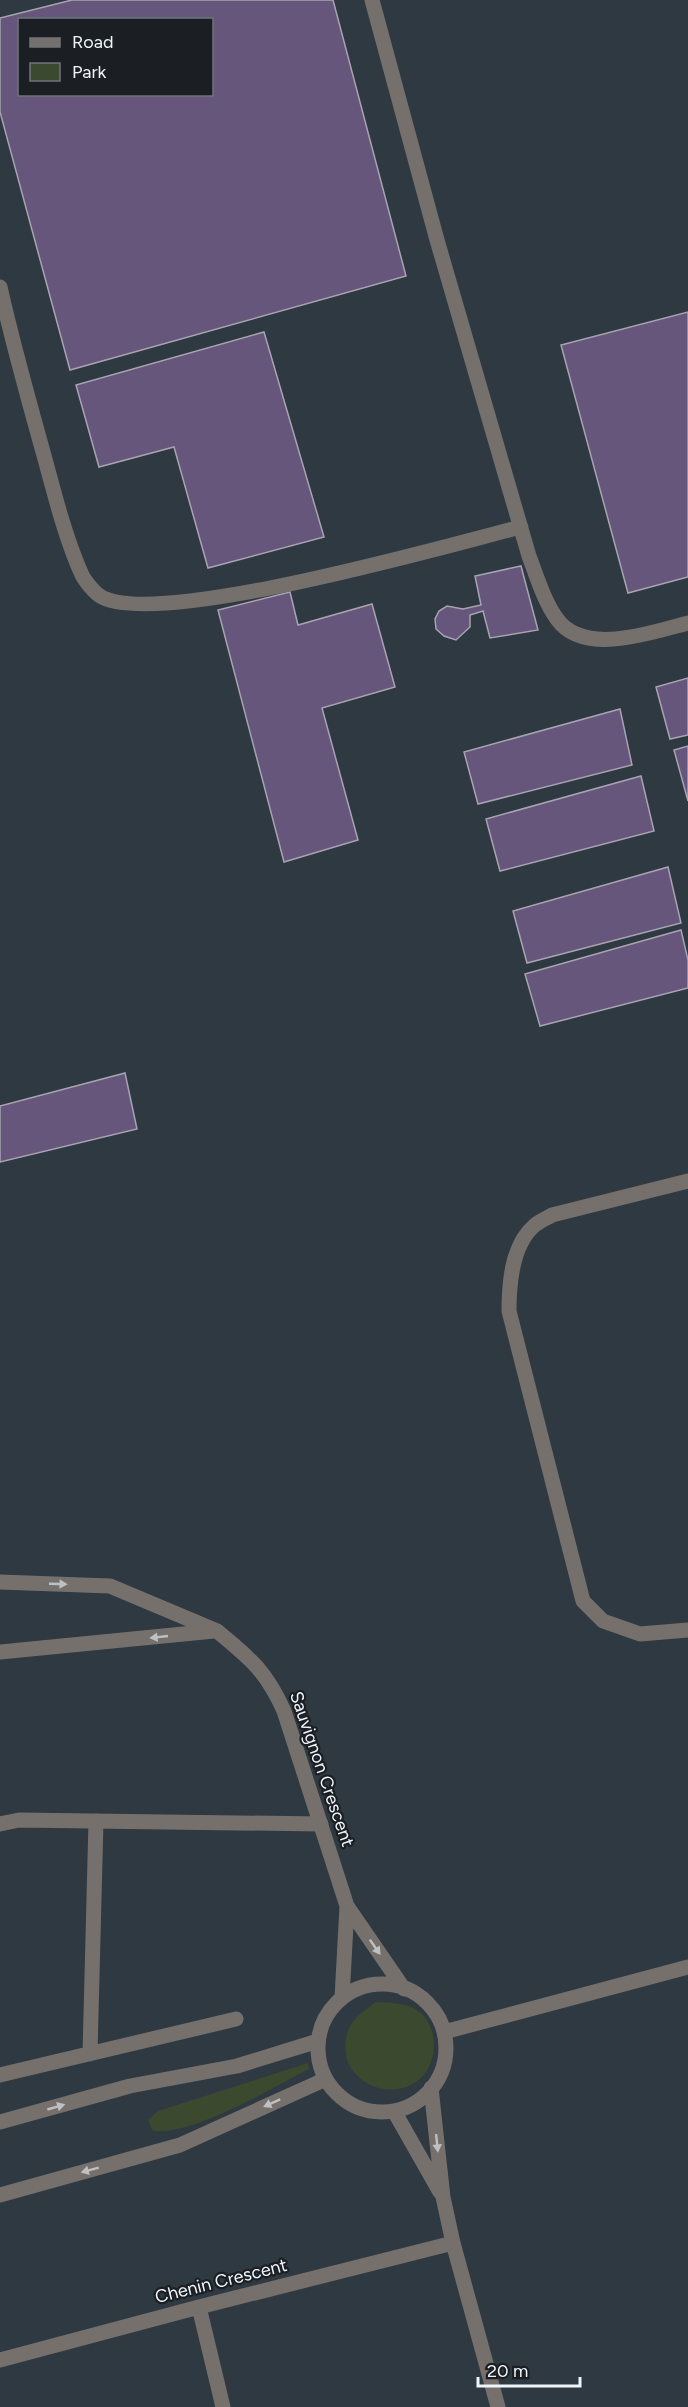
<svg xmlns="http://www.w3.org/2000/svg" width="688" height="2407" viewBox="0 0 688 2407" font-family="Figtree,sans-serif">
<rect width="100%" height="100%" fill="#2e3941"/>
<!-- green -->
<path fill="#3b492f" d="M375,2002C397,2003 421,2003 430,2026C435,2038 435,2050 431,2062C419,2096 374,2098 353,2071C342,2058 343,2033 354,2020C360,2013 369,2008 375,2002Z
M308,2063L309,2069C271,2088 194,2136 153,2131L148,2120L158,2111Z"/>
<!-- building -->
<path fill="#67567c" stroke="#a8a3b1" stroke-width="1.5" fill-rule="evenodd" d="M72,0H333L406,276L70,370L0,112V18ZM20,20H212V94H20Z
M688,312V577L628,593L561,345Z
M264,332L324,537L208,568L174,447L99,467L76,385Z
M521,566L538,630L490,638L483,611L470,615V627L456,640L444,636L436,629L435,619L439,611L447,606L463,609L481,605L475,576Z
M290,592L298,625L372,604L395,687L322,708L358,840L284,862L218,610Z
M688,678V735L670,739L656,687Z
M620,709L632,765L478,804L464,752Z
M688,746V801L674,750Z
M641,776L654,831L500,871L486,819Z
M668,867L681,923L527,963L513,911Z
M681,930L688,960V988L540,1026L525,974Z
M125,1073L137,1129L0,1162V1106Z"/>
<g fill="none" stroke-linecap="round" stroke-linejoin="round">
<!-- service -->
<path stroke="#76706c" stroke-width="15" d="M372,0L437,240L529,556C537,577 544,601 557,619C584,657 652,632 688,623
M0,287C13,345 29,402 45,459C55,496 66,540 82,575C85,581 94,592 100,596C154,630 449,545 521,527
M0,1582L110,1586L217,1631
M0,1652L214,1631
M0,1824L19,1820L321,1824
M90,2054L96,1821
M0,2075L236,2019"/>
<!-- minor -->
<path stroke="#76706c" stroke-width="15" d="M688,1181L552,1215C547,1218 540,1221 535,1225C512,1244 509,1282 509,1311L583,1601L603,1621L640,1634L688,1630
M217,1631C251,1659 266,1671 284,1711L347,1906L404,1989
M318 2048a64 64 0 1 1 128 0a64 64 0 1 1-128 0Z
M342,1998L347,1906
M444,2032L688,1967
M431,2088L443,2197L453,2243L498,2407
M394,2111L440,2192
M0,2122L130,2086L237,2066L318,2041
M0,2195L180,2145L326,2079
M199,2307L223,2407
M0,2360L199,2307L453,2243"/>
</g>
<!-- one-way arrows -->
<defs><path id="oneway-solid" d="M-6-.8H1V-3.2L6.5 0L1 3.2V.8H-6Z" transform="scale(1.5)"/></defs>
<g fill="#bec0c1">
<use href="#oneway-solid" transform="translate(58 1584) rotate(2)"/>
<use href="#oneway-solid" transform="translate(159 1637) rotate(174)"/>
<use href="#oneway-solid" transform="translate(375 1947) rotate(55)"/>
<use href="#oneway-solid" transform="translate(272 2103) rotate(156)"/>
<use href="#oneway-solid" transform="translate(56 2107) rotate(-16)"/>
<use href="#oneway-solid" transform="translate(437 2143) rotate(84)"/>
<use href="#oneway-solid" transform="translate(90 2170) rotate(165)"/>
</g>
<g text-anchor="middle" stroke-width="4.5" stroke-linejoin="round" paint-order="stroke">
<!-- street labels -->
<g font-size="18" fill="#eef5fa" stroke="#1b1f23">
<text transform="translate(322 1769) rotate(71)" y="6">Sauvignon Crescent</text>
<text transform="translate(221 2281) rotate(-14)" y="6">Chenin Crescent</text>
</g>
</g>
<!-- legend -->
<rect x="18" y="18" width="195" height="78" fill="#1b1f23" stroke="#6f7579" stroke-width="1.5"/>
<rect x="30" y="38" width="30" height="9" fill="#76706c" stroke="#6f7579" stroke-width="1.5"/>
<text x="72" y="48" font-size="18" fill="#eef5fa">Road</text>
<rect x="30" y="63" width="30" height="18" fill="#3b492f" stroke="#6f7579" stroke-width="1.5"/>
<text x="72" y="78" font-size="18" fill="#eef5fa">Park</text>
<!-- scale -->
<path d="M478 2377v9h102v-9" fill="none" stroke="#eef5fa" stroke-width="3"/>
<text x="487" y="2377" font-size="18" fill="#eef5fa" stroke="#1b1f23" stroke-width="4.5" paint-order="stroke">20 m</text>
</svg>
